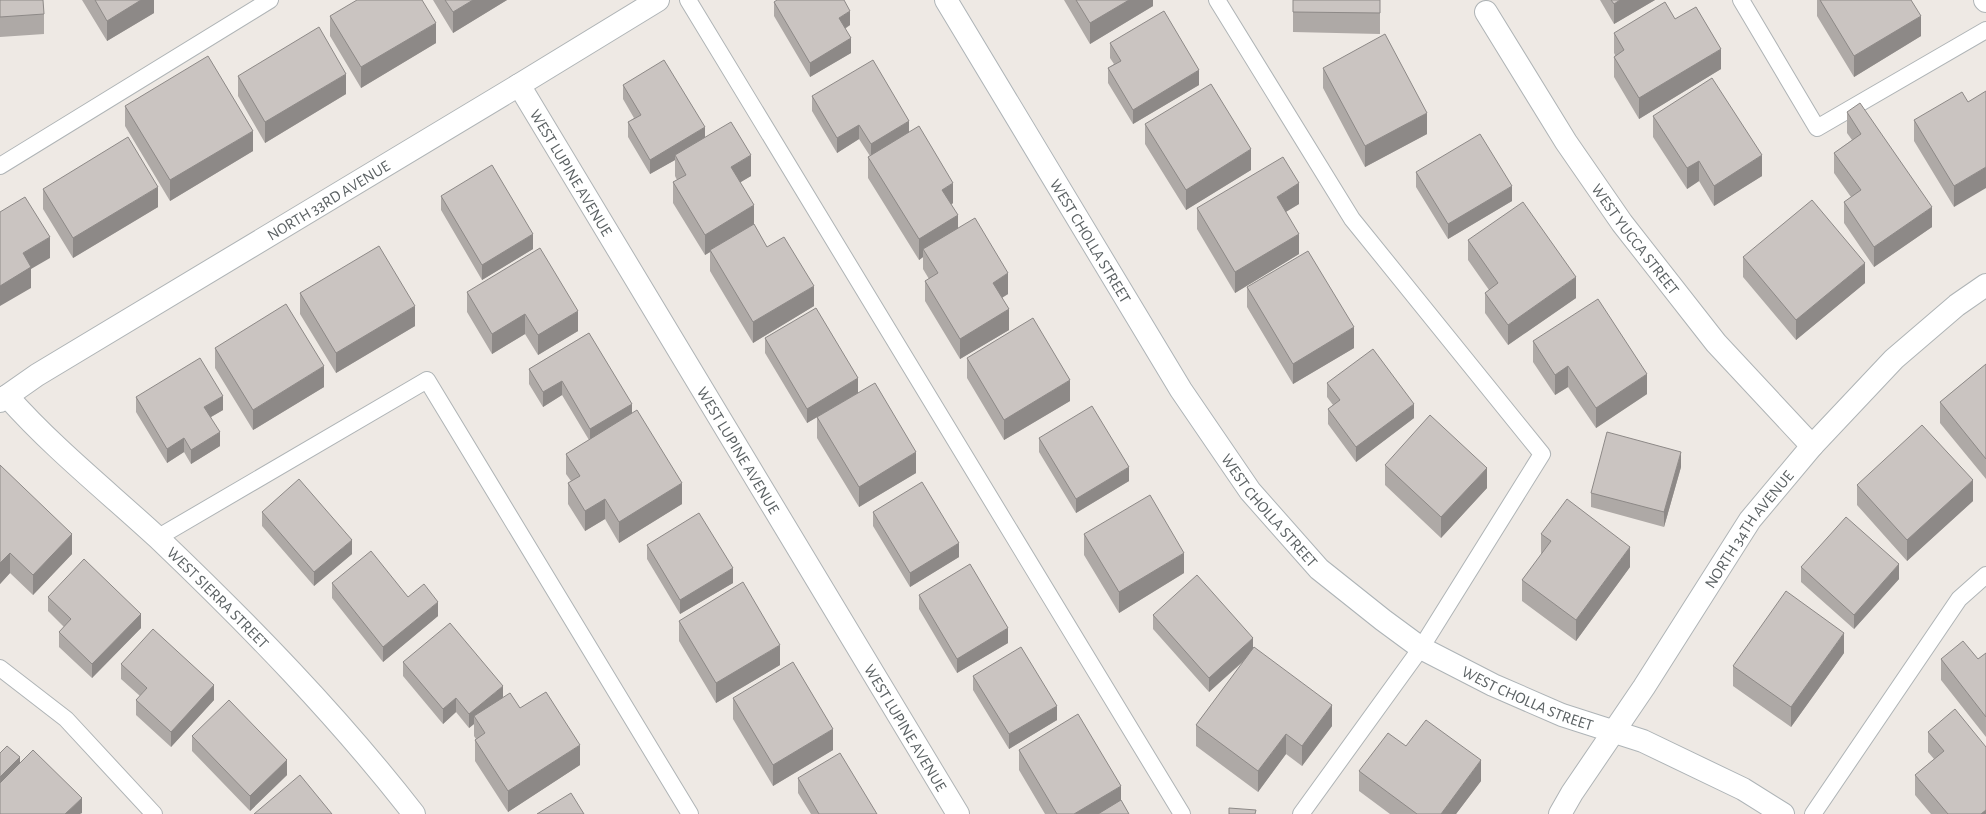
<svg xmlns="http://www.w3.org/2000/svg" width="1986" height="814" viewBox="0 0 1986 814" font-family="'Alegreya Sans',sans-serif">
<rect width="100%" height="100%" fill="#eee9e4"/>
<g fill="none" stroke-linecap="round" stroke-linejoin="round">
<defs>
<path id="lane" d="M688,0L1182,814
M1217,0L1352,219L1542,454L1421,648L1301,814
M1741,0L1817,128L1986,30
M0,166L270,0
M157,538L427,380L690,814
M0,668L66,719L154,814
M1813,814L1959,599L1986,575"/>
<g id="street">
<path d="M1985,0L1986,1"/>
<path id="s1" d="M1486,12L1566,142L1622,223L1716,343L1812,446"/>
<path id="s2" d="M519,85L958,814"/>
<path id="s3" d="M7,396C53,448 107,491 158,538C249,625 337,715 414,814"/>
<path id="s4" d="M0,401L37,375L519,85L658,0"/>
<path id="s5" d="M1560,814L1572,793L1644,687L1750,520L1812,446L1894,359L1957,305L1986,285"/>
</g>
<g id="secondary">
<path id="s6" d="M946,0L1181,390L1250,491L1319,569L1383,620L1421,648L1493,685L1562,715L1643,741L1743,789L1783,814"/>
</g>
</defs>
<!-- lane casing -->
<use href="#lane" stroke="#afb4b6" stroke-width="18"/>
<!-- street casing -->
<use href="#street" stroke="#afb4b6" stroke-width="24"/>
<!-- secondary casing -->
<use href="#secondary" stroke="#aeb4b7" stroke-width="24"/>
<!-- lane -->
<use href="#lane" stroke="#fff" stroke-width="16"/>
<!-- street -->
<use href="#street" stroke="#fff" stroke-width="22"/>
<!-- secondary -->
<use href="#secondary" stroke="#fff" stroke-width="22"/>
</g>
<!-- wall -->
<path fill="#aea9a6" d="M0,0L44,14V34L0,37Z
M82,0H154V13L107,41Z
M433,0H507L453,33Z
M1064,0H1153V6L1090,44Z
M1293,0H1380V34L1293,32Z
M1600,0H1655L1614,24Z
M1817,0H1911L1921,36L1854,77L1817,16Z
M774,2L850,25L845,29L851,53L810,77L774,16Z
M330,16L436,43L361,88L330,36Z
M1675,19L1721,69L1639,119L1614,77V57L1615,55L1614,53V33Z
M1110,43L1199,85L1133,124L1108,83V68L1114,64L1110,58Z
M1323,68L1427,134L1365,167L1323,88Z
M238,76L346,94L265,143L238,96Z
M623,85L705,138L751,176L740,182L754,224L767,247L814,306L753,343L710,271V252L705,255L673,203V182L677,180L675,176V160L650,174L628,137V122L634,118L623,99Z
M812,96L909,132L953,203L951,205L958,228L1008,294L1002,298L1009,330L960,359L925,301V281L929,279L923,269V257L919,260L868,178V157L870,156L859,139L837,153L812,111Z
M1968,102L1954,207L1914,141V120Z
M125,106L253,151L170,201L125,126Z
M1847,112L1932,227L1874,267L1844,223V202L1851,197L1834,173V153L1852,140L1847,133Z
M1653,116L1762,176L1714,206L1699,181L1687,189L1653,137Z
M1145,124L1251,170L1186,210L1145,144Z
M1416,172L1512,201L1448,239L1416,187Z
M43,189L158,207L73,258L43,209Z
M441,196L533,249L482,280L441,210Z
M1299,204L1286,212L1299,254L1235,293L1197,229V208Z
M1468,240L1576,298L1508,345L1485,313V293L1489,290L1468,260Z
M1743,257L1865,283L1796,340L1743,277Z
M1247,287L1354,348L1293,384L1247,307Z
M467,292L578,331L538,355L525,334L492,354L467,312Z
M300,293L415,326L336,373L300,314Z
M589,333L632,413L682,504L619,543L605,519L585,531L568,504V483L571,481L566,474V454L589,440L562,395L543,407L529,384V369Z
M765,338L858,393L807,423L765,353Z
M1533,341L1647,394L1596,428L1568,387L1555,395L1533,362Z
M215,348L324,387L253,430L215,368Z
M967,358L1070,401L1004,440L967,378Z
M1986,364V479L1940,423V402Z
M1327,383L1414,418L1356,462L1328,424V409L1333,405L1327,397Z
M136,397L223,410L211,417L220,446L191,464L184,452L167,463L136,412Z
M817,417L916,473L859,507L817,438Z
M1039,438L1129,481L1076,513L1039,452Z
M0,465L72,554L33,595L10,573L0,584Z
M1385,465L1487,488L1441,538L1385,485Z
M1681,467L1664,527L1591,507V493Z
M1857,485L1973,501L1907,561L1857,505Z
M262,512L352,554L314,586L262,526Z
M873,512L959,557L910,587L873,526Z
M1084,534L1184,573L1119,613L1084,555Z
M1541,534L1630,567L1576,641L1522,601V580L1541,555Z
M647,545L733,583L680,614L647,559Z
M1801,567L1899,579L1854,629L1801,582Z
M332,583L408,597L438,616L383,662L332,598Z
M919,595L1008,643L957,673L919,609Z
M48,597L141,628L92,678L59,647V632L64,627L48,611Z
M1153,615L1253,648L1332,726L1302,766L1286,754L1258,792L1196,746V725L1244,661L1209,692L1153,629Z
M679,621L780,665L716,703L679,641Z
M1844,653L1791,727L1733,686V666Z
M1986,653V737L1941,680V659H1978Z
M403,662L503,698L520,708L580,765L508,812L475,761V740L476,739L474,736V724L469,728L456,712L443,724L403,676Z
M121,664L214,700L171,747L136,715V700L140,696L121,679Z
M973,676L1057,720L1009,749L973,690Z
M733,698L833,750L773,786L733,719Z
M1928,732L1986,747V814H1931L1915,795V775L1934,759L1928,752Z
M192,736L287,775L250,811L192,751Z
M1406,746L1481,781L1456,814H1390L1359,791V771Z
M1019,750L1121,801L1129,814H1045L1019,770Z
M798,778L877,814H811L798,793Z"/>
<!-- shaded-wall -->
<path fill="#8d8987" d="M141,0H154V13L107,41V21Z
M473,0H507L453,33V12Z
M1129,0H1153V6L1090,44V23Z
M1620,0H1655L1614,24V4Z
M850,11V25L839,32V18Z
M1921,16V36L1854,77V56Z
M436,23V43L361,88V67Z
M851,38V53L810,77V63Z
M1721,49V69L1639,119V98Z
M1199,70V85L1133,124V110Z
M346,74V94L265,143V122Z
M1427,113V134L1365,167V146Z
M909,121V135L871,158V144Z
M859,125V139L837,153V138Z
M705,127V142L675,155V160L650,174V160Z
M253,131V151L170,201V180Z
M1251,149V170L1186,210V190Z
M751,155V176L731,188V167Z
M1762,155V176L1714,206V186Z
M1699,161V181L1687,189V168Z
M1986,167V188L1954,207V186Z
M953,183V203L942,210V190Z
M1299,183V204L1277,217V197Z
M1512,186V201L1448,239V224Z
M158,187V207L73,258V238Z
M754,205V225L710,250V252L705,255V235Z
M1932,207V227L1874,267V247Z
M958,215V236L923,249V257L919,260V239Z
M533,234V249L482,280V265Z
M1299,234V254L1235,293V272Z
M50,237V258L31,269V288L0,306V286L23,253Z
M1865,263V283L1796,340V320Z
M1008,273V294L993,303V283Z
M1576,277V298L1508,345V325Z
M814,286V306L753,343V322Z
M415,306V326L336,373V353Z
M1009,309V330L960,359V339Z
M578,311V331L538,355V335Z
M525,314V334L492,354V334Z
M1354,327V348L1293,384V364Z
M324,366V387L253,430V410Z
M1568,366V387L1555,395V375Z
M1647,374V394L1596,428V408Z
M858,378V393L807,423V409Z
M1070,380V401L1004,440V420Z
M562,381V395L543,407V392Z
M223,396V410L204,421V407Z
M632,404V418L590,443V429Z
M1414,404V418L1356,462V447Z
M220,432V446L191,464V450Z
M184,438V452L167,463V449Z
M916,452V473L859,507V487Z
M1681,452V467L1664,527V512Z
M1129,467V481L1076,513V499Z
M1487,468V488L1441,538V517Z
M1973,480V501L1907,561V540Z
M682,483V504L619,543V522Z
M605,499V519L585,531V511Z
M72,534V554L33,595V575Z
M352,540V554L314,586V572Z
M959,543V557L910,587V573Z
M1630,547V567L1576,641V620Z
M10,553V573L0,584V563Z
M1184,553V573L1119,613V592Z
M1899,564V579L1854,629V615Z
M733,568V583L680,614V600Z
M438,602V616L383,662V647Z
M141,614V628L92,678V664Z
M1008,628V643L957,673V659Z
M1844,633V653L1791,727V707Z
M1253,638V652L1209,692V678Z
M780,645V665L716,703V683Z
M214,685V700L171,747V732Z
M503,686V700L474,716V724L469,728V714Z
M456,698V712L443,724V709Z
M1332,705V726L1302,766V746Z
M1057,706V720L1009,749V734Z
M833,729V750L773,786V765Z
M1286,734V754L1258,792V771Z
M580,745V765L508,812V791Z
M20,757V772L0,791V777Z
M287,760V775L250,811V796Z
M1481,760V781L1456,814H1441Z
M1121,786V806L1108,814H1074Z
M82,798V813L80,814H65Z
M1986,810V814H1981Z"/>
<!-- building -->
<path fill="#cac4c1" stroke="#8d8987" d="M0,0H43L44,14L0,17Z
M95,0H141L107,21Z
M357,0H422L436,23L361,67L330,16Z
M445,0H473L453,12Z
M777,0H844L850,11L839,18L851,38L810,63L774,2Z
M1076,0H1129L1090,23Z
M1293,0H1380V13L1293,12Z
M1611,0H1620L1614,4Z
M1820,0H1911L1921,16L1854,56Z
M1665,2L1675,19L1696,7L1721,49L1639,98L1614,57L1624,50L1614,33Z
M1164,11L1199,70L1133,110L1108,68L1121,61L1110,43Z
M319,27L346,74L265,122L238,76Z
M1385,34L1427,113L1365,146L1323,68Z
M208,56L253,131L170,180L125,106Z
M664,60L705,127L650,160L628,122L641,115L623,85Z
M873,60L909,121L871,144L859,125L837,138L812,96Z
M1712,78L1762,155L1714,186L1699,161L1687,168L1653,116Z
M1211,84L1251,149L1186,190L1145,124Z
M1986,91V167L1954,186L1914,120L1962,92L1968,102Z
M1860,103L1932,207L1874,247L1844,202L1861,190L1834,153L1861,134L1847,112Z
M731,122L751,155L731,167L754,205L705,235L673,182L686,175L675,155Z
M919,126L953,183L942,190L958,215L919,239L868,157Z
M1480,134L1512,186L1448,224L1416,172Z
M128,137L158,187L73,238L43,189Z
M1283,157L1299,183L1277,197L1299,234L1235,272L1197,208Z
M492,165L533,234L482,265L441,196Z
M25,197L50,237L23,253L31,267L0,286V212Z
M1812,200L1865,263L1796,320L1743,257Z
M1523,202L1576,277L1508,325L1485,293L1498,283L1468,240Z
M975,218L1008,273L993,283L1009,309L960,339L925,281L938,273L923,249Z
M754,224L767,247L784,237L814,286L753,322L710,250Z
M379,246L415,306L336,353L300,293Z
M540,248L578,311L538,335L525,314L492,334L467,292Z
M1308,251L1354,327L1293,364L1247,287Z
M1598,299L1647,374L1596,408L1568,366L1555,375L1533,341Z
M286,304L324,366L253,410L215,348Z
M816,308L858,378L807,409L765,338Z
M1033,318L1070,380L1004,420L967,358Z
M589,333L632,404L590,429L562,381L543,392L529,369Z
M1373,349L1414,404L1356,447L1328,409L1340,400L1327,383Z
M200,358L223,396L204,407L220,432L191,450L184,438L167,449L136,397Z
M1986,364V459L1940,402Z
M875,383L916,452L859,487L817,417Z
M1092,406L1129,467L1076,499L1039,438Z
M637,410L682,483L619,522L605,499L585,511L568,483L580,476L566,454Z
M1430,415L1487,468L1441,517L1385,465Z
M1922,425L1973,480L1907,540L1857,485Z
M1607,432L1681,452L1664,512L1591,493Z
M0,465L72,534L33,575L10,553L0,563Z
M299,479L352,540L314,572L262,512Z
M922,482L959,543L910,573L873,512Z
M1150,495L1184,553L1119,592L1084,534Z
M1567,499L1630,547L1576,620L1522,580L1551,541L1541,534Z
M699,513L733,568L680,600L647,545Z
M1846,517L1899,564L1854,615L1801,567Z
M371,551L408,597L424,584L438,602L383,647L332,583Z
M84,559L141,614L92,664L59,632L71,619L48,597Z
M970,564L1008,628L957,659L919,595Z
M1197,575L1253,638L1209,678L1153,615Z
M743,582L780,645L716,683L679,621Z
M1786,591L1844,633L1791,707L1733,666Z
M450,623L503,686L469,714L456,698L443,709L403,662Z
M153,629L214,685L171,732L136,700L147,688L121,664Z
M1963,641L1978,659L1986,653V717L1941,659Z
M1021,647L1057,706L1009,734L973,676Z
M1254,647L1332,705L1302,746L1286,734L1258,771L1196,725Z
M793,662L833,729L773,765L733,698Z
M546,692L580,745L508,791L475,740L485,733L474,716L510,693L520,708Z
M229,700L287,760L250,796L192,736Z
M1955,709L1986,747V810L1981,814H1948L1915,775L1944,751L1928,732Z
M1078,714L1121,786L1074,814H1057L1019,750Z
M1426,720L1481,760L1441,814H1417L1359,771L1388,733L1406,746Z
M7,746L20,757L0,777V753Z
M33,750L82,798L65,814H0V783Z
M840,753L877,814H819L798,778Z
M300,775L332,814H254Z
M571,793L584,814H537Z
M1121,800L1129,814H1098Z
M1229,808L1256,810L1255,814H1229Z"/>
<g text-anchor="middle" stroke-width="3" stroke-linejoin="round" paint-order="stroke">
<!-- street labels -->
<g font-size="16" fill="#5c6264" stroke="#fff">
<text dy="6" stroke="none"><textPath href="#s2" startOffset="102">WEST LUPINE AVENUE</textPath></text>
<text dy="6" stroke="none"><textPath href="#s4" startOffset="385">NORTH 33RD AVENUE</textPath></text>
<text dy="6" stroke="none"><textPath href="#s1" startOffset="272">WEST YUCCA STREET</textPath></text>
<text dy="6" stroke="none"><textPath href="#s6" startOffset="281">WEST CHOLLA STREET</textPath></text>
<text dy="6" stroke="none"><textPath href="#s2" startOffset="426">WEST LUPINE AVENUE</textPath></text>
<text dy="6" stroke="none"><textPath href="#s6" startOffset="605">WEST CHOLLA STREET</textPath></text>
<text dy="6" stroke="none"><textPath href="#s5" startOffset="342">NORTH 34TH AVENUE</textPath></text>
<text dy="6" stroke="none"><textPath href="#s3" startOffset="292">WEST SIERRA STREET</textPath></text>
<text dy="6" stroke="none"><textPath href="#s6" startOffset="929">WEST CHOLLA STREET</textPath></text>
<text dy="6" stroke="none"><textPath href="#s2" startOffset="750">WEST LUPINE AVENUE</textPath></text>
</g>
</g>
</svg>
